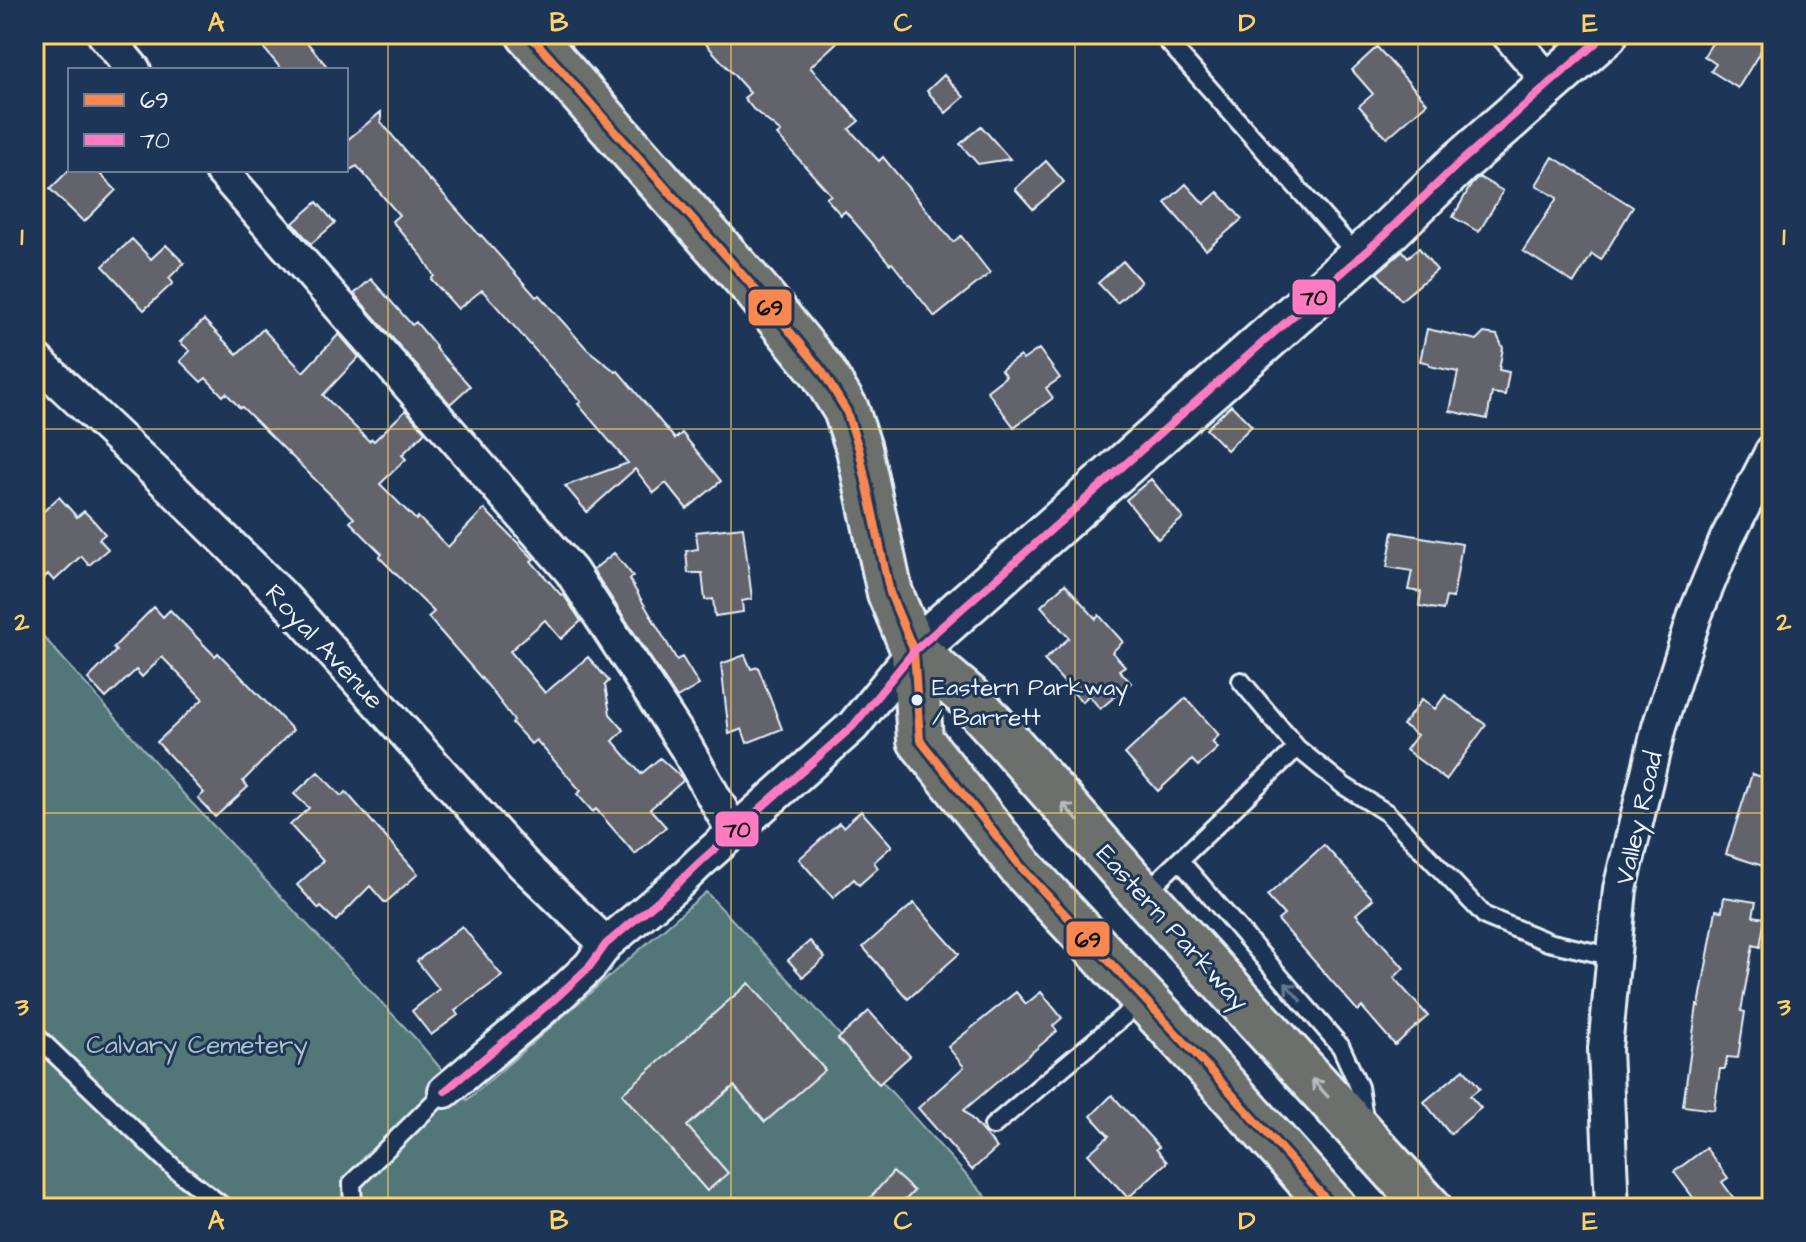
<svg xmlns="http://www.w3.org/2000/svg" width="1806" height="1242" viewBox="0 0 1806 1242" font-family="'Architects Daughter',sans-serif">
<rect width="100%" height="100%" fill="#1d3557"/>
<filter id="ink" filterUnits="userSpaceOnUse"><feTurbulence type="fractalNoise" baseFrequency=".0125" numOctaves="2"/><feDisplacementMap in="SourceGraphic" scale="16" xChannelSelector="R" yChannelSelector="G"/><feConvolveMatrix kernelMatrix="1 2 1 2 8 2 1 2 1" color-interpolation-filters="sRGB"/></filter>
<g filter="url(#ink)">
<!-- green -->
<path fill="#527678" stroke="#9db4b8" stroke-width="2" d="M34,626L188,799L416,1039L467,1100L706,892L811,1003L996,1208H34Z"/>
<!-- building -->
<path fill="#63646c" stroke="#e8f1f8" stroke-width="2" d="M252,34H300L330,70H282Z
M697,34H846L810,67L859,121L849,129L879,161L883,157L953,242L961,236L990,273L935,317L892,263L890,264L845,211L841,215L826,198L831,195L777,135L781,132L753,109L744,98L750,93Z
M1718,34H1771L1738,88L1711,71L1716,64L1704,56Z
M1377,47L1427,103L1387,138L1372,123L1373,122L1359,106L1373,94L1352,70Z
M944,75L964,97L946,113L927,91Z
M381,112V122L430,181L431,180L480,236L481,235L536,297L539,295L587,349L616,372L618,371L675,439L682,433L721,481L687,509L666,483L654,493L635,469L587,512L565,486L628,463L578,404L581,402L482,290L458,309L431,279L434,276L422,256L392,221L399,215L357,166L346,172V141Z
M981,126L1010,159L978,164L960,144Z
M1553,157L1633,207L1601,260L1592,254L1574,283L1523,251L1557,198L1536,185Z
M1046,161L1064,182L1033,209L1015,189Z
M69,170H96L116,190L84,222L50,189Z
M1479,177L1503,191L1479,232L1453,217L1471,185Z
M1186,184L1204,204L1218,192L1242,219L1206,250L1165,203Z
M317,202L335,223L311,244L293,223Z
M132,239L151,259L166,245L184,263L169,278L173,283L144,310L103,266Z
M1419,248L1437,270L1401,300L1377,273L1403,251L1408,257Z
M1123,261L1141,282L1117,303L1098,283Z
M371,279L412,325L416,322L436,346L435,348L470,386L450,404L354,294Z
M204,320L237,354L263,329L303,372L339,334L359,357L323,395L369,441L372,439L374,441L406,410L425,432L402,455L406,459L380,484L416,520L418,517L448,547L484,509L534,559L531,561L561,595L563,594L581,621L561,639L545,620L510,651L545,693L588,657L609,681L605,685L610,714L624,730L613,741L641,774L660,758L682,778L683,781L650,809L666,827L635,854L596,809L593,812L577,794L581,791L536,740L531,744L512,723L514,720L488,686L428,617L434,612L379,557L382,554L350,522L354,518L242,407L240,408L226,393L223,396L206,378L201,382L180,361L190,351L180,342Z
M1427,329L1477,340L1484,333L1497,335L1503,348L1499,370L1509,372L1505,395L1492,393L1487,419L1450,411L1458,372L1429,366V363L1420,361Z
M1039,349L1060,378L1046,388L1053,398L1014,427L987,391L1006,376L1001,370L1020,356L1023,360Z
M1231,405L1252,426L1227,450L1206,429Z
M1151,479L1183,518L1158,539L1126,500Z
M59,497L77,517L84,511L93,520L105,534L99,539L108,549L89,565L81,556L54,581L48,574L34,588V520Z
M743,527L752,599L742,601L743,612L715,616L713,599L705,600L702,573H688L686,551L698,549L696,532Z
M1393,532L1462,544L1453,598L1446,597L1443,610L1419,606L1421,592L1408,590L1412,571L1387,567Z
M614,553L633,576L629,579L677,660L682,657L699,685L677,698L593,570Z
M1065,584L1096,619L1099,615L1123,642L1112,652L1125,666L1119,670L1131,683L1100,709L1089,695L1082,702L1044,660L1069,638L1041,606Z
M154,607L163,617L170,610L215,656L218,653L293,730L243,781L248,787L215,817L198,798L204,793L157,742L203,699L162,657L142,677L136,670L106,698L88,679L116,651L113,648Z
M745,655L751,669L758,667L782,729L747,743L742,729L729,734L721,664Z
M1445,695L1486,725L1446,780L1406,750L1417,735L1403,725L1422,699L1435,709Z
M1186,698L1219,735L1212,742L1218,748L1198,766L1192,760L1158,791L1125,754Z
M318,772L341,796L346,792L418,874L385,903L370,886L336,921L321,907L319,909L297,885L323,861L290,825L309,808L294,794Z
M1752,774L1772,780V849L1766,867L1726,854Z
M861,811L892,846L874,862L878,868L859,885L854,879L833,898L799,859L839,823L843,827Z
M1324,845L1373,899L1356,914L1404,968L1394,978L1428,1016L1395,1045L1362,1007L1358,1011L1278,920L1284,915L1267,896Z
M1724,897L1756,902L1753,916L1765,918L1760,947L1753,945L1741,1011L1745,1012L1738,1058L1727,1057L1725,1069H1720L1714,1110L1683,1106L1697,1005L1699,1006L1716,910L1722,911Z
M914,903L959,954L908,999L863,947Z
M462,926L502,976L455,1011L458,1015L431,1035L412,1011L439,989L417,961Z
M810,941L825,958L803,977L788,960Z
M749,983L825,1070L765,1122L734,1086L687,1126L728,1173L707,1191L622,1094Z
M1016,992L1026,1004L1041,992L1062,1018L1053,1026L1057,1031L964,1110L997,1148L972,1170L918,1108L964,1067L948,1047Z
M869,1011L910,1056L879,1084L838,1039Z
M1464,1069L1480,1088L1470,1096L1481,1108L1450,1134L1424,1102Z
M1112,1095L1159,1147L1156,1149L1167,1162L1128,1198L1088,1154L1109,1136L1091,1116Z
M1706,1148L1728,1178L1722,1182L1741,1208H1701L1674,1172Z
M893,1172L914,1191L898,1208H861Z"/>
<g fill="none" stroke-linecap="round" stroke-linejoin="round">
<defs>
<path id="service" d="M1161,34L1358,256
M1241,681L1297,748
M1180,861L1341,1047L1359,1087L1364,1118L1363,1122
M1145,893L1297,748L1344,786L1387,813L1485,916L1548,942L1614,957
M34,1034L176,1170L225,1208
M993,1126L1143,1000
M353,1208L352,1183L445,1091"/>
<path id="minor" d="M104,34L134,70
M1508,34L1550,82
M221,170L571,571L686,747L734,833
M34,358L173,489L281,595L523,864L606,944
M445,1091L557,997L590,966L606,944L673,888L700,862L853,726L914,651
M1612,1208L1605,1049L1620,889L1659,727L1695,615L1727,538L1772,451"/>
<path id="tertiary" d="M914,651L1380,239L1457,165L1606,34"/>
<path id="primary" d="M529,34L756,290L822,371L846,410L859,449L890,593L914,651L920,740L1021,867L1204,1063L1334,1208
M914,651L967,696L996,728L1132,882L1429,1208"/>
</defs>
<!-- service casing -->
<use href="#service" stroke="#e8f1f8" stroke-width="22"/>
<!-- minor casing -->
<use href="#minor" stroke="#e8f1f8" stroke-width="38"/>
<!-- tertiary casing -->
<use href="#tertiary" stroke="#e8f1f8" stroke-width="48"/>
<!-- primary casing -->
<use href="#primary" stroke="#e8f1f8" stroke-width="50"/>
<!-- service -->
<use href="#service" stroke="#1d3557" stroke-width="16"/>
<!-- minor -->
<use href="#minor" stroke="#1d3557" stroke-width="32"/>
<!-- tertiary -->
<use href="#tertiary" stroke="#1d3557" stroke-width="42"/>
<!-- primary -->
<use href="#primary" stroke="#6c706d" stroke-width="44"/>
<defs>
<path id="bus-1" d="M529,34L756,290L822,371L846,410L859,449L890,593L914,651L920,740L1021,867L1204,1063L1334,1208"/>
<path id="bus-2" d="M445,1091L557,997L590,966L606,944L673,888L700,862L853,726L914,651L1380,239L1457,165L1606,34"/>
</defs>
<!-- bus-1 casing -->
<use href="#bus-1" stroke="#1d3557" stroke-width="14"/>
<!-- bus-2 casing -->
<use href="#bus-2" stroke="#1d3557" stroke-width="14"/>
<!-- bus-1 -->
<use href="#bus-1" stroke="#f88751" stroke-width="8"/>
<!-- bus-2 -->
<use href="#bus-2" stroke="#fe7ac1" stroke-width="8"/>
</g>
<!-- one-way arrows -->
<defs><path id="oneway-shaft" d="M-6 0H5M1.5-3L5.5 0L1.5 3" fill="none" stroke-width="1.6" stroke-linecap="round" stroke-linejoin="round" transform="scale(2)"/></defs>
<g stroke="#b6bdc0">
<use href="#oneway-shaft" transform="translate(1070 812) rotate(-131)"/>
<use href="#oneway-shaft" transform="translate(1320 1088) rotate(-132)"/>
</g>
<use stroke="#64778f" href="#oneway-shaft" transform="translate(1293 992) rotate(-131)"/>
</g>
<!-- grid -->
<path fill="none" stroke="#ffd166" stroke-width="2" stroke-opacity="0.55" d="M388,34V1208M731,34V1208M1075,34V1208M1418,34V1208M34,429H1772M34,813H1772"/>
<!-- markers -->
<circle fill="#e8f1f8" stroke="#1d3557" stroke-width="3" cx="917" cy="700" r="7"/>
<g text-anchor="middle" stroke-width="6" stroke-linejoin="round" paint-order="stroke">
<!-- bus labels -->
<g font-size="24" fill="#e8f1f8" stroke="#1d3557" text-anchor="start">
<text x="932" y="695">Eastern Parkway<tspan x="932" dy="30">/ Barrett</tspan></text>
</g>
<!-- street labels -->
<g font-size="26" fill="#e8f1f8" stroke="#1d3557">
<text transform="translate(325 646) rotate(47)" y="9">Royal Avenue</text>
<text transform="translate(1638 818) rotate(-77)" y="9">Valley Road</text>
<text transform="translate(1173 927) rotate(48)" y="9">Eastern Parkway</text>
</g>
<!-- park labels -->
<g font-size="26" fill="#acc0c5" stroke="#1d3557">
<text x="197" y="1053">Calvary Cemetery</text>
</g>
</g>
<g stroke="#1d3557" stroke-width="3">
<rect x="1291" y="278" width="46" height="38" rx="8" fill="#fe7ac1"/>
<rect x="747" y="288" width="46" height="39" rx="8" fill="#f88751"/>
<rect x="714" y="810" width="46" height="38" rx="8" fill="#fe7ac1"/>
<rect x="1065" y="920" width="46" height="38" rx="8" fill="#f88751"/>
</g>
<g font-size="22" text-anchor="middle" font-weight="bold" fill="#111">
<text x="1314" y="305">70</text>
<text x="770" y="315">69</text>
<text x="737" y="837">70</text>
<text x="1088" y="947">69</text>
</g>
<!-- margin -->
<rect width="1806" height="1242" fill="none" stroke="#1d3557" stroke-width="88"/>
<!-- legend -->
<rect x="68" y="68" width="280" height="104" fill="#1d3557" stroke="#6e8097" stroke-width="2"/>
<rect x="84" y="94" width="40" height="12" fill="#f88751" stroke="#6e8097" stroke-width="2"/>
<text x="140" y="108" font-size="24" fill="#e8f1f8">69</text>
<rect x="84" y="134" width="40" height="12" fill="#fe7ac1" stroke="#6e8097" stroke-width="2"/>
<text x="140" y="148" font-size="24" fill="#e8f1f8">70</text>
<rect x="44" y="44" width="1718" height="1154" fill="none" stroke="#ffd166" stroke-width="3"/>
<g font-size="26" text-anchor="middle" font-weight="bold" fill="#ffd166">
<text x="216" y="31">A</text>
<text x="559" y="31">B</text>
<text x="903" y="31">C</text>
<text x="1247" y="31">D</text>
<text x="1590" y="31">E</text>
<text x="22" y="245">1</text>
<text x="1784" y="245">1</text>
<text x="22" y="630">2</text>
<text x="1784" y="630">2</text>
<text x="22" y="1015">3</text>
<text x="1784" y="1015">3</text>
<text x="216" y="1229">A</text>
<text x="559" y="1229">B</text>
<text x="903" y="1229">C</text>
<text x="1247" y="1229">D</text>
<text x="1590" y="1229">E</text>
</g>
</svg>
